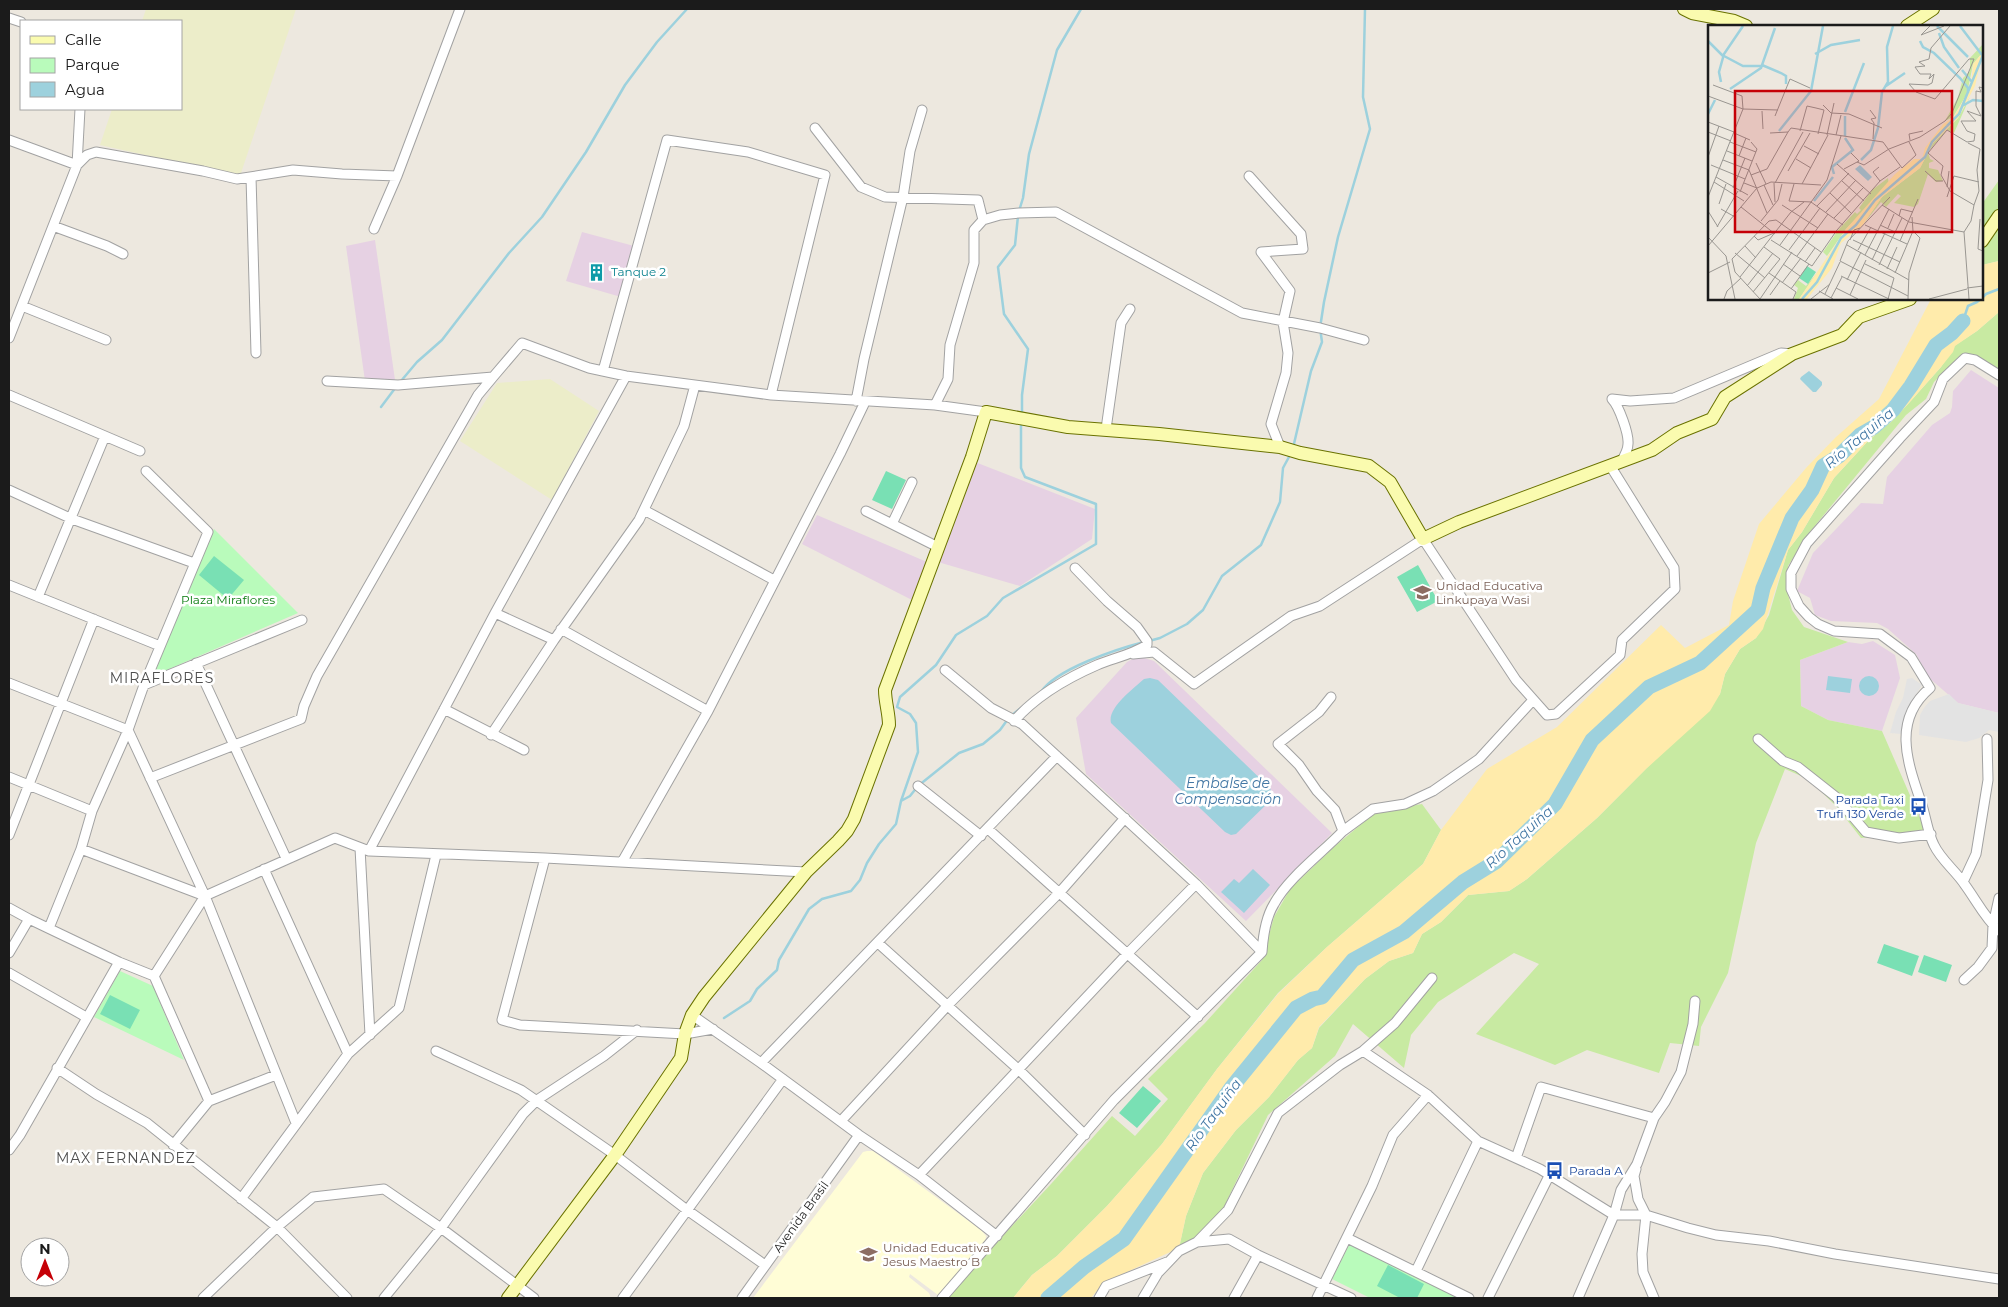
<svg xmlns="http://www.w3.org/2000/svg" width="2008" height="1307" viewBox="0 0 2008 1307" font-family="Montserrat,sans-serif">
<rect width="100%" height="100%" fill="#ede8df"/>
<!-- industrial -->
<path fill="#e6d1e3" d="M582,232L634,246L621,297L566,281Z
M375,240L395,380L365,381L346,246Z
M1971,370L1999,388V713L1958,703L1928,677L1916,654L1888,629L1877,623L1831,621L1815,615L1810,598L1797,591L1813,553L1861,503L1883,504L1887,477L1932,425L1950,413L1952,407L1953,391Z
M975,462L1095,509L1092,539L1020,586L938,562Z
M817,515L927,562L912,600L802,544Z
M1873,641L1895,655L1900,678L1882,731L1828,720L1801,706L1800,660L1848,642L1862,644Z
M1138,656L1154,661L1332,833L1246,921L1086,774L1076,718L1127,662Z"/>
<!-- education -->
<path fill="#fffdd6" d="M867,1151H873L981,1230L986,1236L985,1243L938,1295L910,1274L909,1277L929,1293L931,1298H753L863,1152Z"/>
<!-- farmland -->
<path fill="#ecedc9" d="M146,9H296L240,176L100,145L112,109H181V21H142Z
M550,379L599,411L552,500L460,441L497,383Z"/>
<!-- grass -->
<path fill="#c8eaa2" d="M1999,180V261L1982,265V204Z
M1999,312V371L1966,353L1958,358L1934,382L1926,399L1906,415L1809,533L1788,566V594L1792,610L1804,627L1848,642L1800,660L1801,706L1828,720L1882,731L1926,832L1861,838L1836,806L1808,779L1785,769L1756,843L1728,973L1701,1027L1699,1046L1670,1043L1659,1073L1587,1050L1555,1065L1476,1034L1539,964L1514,953L1438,1002L1411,1035L1404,1068L1353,1024L1335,1056L1268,1115L1222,1211L1193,1241L1179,1248L1186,1216L1203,1173L1236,1130L1269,1097L1298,1060L1312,1048L1319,1028L1365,979L1389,961L1413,953L1422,934L1441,922L1468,895L1509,891L1527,879L1597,818L1720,694L1725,674L1740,649L1756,638L1769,615L1788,550L1802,532L1834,478L1868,441L1892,421L1909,403L1941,367L1954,346L1977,331Z
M1422,804L1441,830L1423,864L1327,947L1278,993L1217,1069L1162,1144L1107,1206L1057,1256L1032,1275L1013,1298H948L962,1280L1051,1184L1112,1116L1135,1136L1168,1099L1148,1079L1205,1023L1262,960L1274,917L1290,889L1335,846L1376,812Z"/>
<!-- sand -->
<path fill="#ffebab" d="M1999,261V312L1977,331L1955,346L1953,352L1941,367L1909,403L1892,421L1868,441L1834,478L1802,532L1788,550L1763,629L1756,638L1740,649L1725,674L1720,694L1710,711L1646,769L1597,818L1527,879L1509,891L1468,895L1441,922L1422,934L1413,953L1389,961L1365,979L1319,1027L1312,1048L1298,1060L1269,1097L1236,1130L1203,1173L1186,1216L1179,1248L1103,1283L1091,1298H1013L1032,1275L1057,1256L1107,1206L1162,1144L1217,1069L1278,994L1327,947L1423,864L1441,830L1487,769L1557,727L1661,625L1685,648L1729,625L1733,601L1759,524L1806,468L1836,437L1879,399L1930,301L1933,299H1982V265Z"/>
<!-- park -->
<path fill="#b9fbbb" d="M214,529L298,613L153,676Z
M120,971L153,986L184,1060L94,1017Z
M1350,1243L1461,1298H1370L1332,1279Z"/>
<!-- pitch -->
<path fill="#79e0b4" d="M886,471L906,480L892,509L872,500Z
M214,556L244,580L228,599L199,575Z
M1418,565L1438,601L1417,612L1397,577Z
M1884,944L1919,956L1912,976L1877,963Z
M1924,955L1952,965L1946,982L1918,972Z
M110,995L140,1010L130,1029L100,1014Z
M1143,1086L1161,1101L1137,1128L1119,1113Z
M1388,1265L1424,1284L1417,1298H1400L1377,1286Z"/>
<!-- parking -->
<path fill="#e3e3e3" d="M1912,678L1922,685L1913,699L1907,713L1902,734L1890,733L1896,712L1903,698L1907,679Z
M1949,694L1958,703L1999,713V732L1989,730L1979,738L1966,742L1919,735L1920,715L1924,708L1930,701Z"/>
<!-- water -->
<path fill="#9dd1dd" d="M1809,371L1822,382V385L1816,392H1813L1800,379L1801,377Z
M1859 686a10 10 0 1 1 20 0a10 10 0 1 1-20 0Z
M1828,676L1852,679L1850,693L1826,690Z
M1150,678L1158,680L1270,788L1272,794L1271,800L1236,834L1231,835L1225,832L1111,723C1107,708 1133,689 1144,679Z
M1253,869L1270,885L1244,913L1221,892L1234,879L1239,883Z"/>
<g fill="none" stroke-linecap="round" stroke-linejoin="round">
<!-- stream -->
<path stroke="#9dd1dd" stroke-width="2.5" d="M1019,211L1023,198L1029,154L1057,50L1081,9
M1018,216L1015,245L998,267L1004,314L1028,349L1022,395V413
M1982,298L1986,294L1999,289
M1963,321L1968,306L1977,302L1981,299
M401,381L417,362L442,340L509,253L542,217L586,152L625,85L657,42L687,9
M381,407L396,387
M1293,448L1311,371L1322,342L1320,328L1324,302L1338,237L1370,129L1363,97L1365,9
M1149,641L1160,638L1187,624L1203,610L1222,576L1261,545L1280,502L1283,468L1290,455
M1041,692C1056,669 1117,649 1144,642
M1012,715L1021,708
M901,801L918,752L916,723L910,714L897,707L900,697L936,665L956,635L987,616L1003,598L1096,544V504L1025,477L1021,468V425
M724,1018L750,1001L757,989L777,970L779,960L809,909L822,899L851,891L860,880L867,863L879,844L896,824L901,801L910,796L918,786L959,753L983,744L1000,730L1008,719"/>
<!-- river -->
<path stroke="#9dd1dd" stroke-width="15" d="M1048,1298L1084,1267L1124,1239L1231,1088L1296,1008L1313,999L1322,997L1353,960L1404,932L1463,882L1497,861L1555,804L1592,740L1649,687L1700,663L1758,610L1763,588L1792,518L1812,490L1823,466L1839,456L1860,435L1874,427L1893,410L1911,386L1936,345L1952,333L1963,321"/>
<defs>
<path id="street" d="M9,18L21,22
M815,128L861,187L885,197L978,200L983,220L1000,215L1019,213L1056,212L1242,313L1320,328L1364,340
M9,140L77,165L80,109
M1249,176L1301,234L1303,249L1261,252L1290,291L1283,322L1288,353L1286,373L1271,424L1280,447
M251,177L256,353
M53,226L107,246L123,254
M374,229L397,176L460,9
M22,306L106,340
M9,338L77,165L87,155L96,152L203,171L237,179L293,170L342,174L397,176
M603,371L667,140L748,152L825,175L771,395
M1999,375L1975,360L1965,358L1943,379L1934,402L1900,438L1807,543L1791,573V589L1799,606L1809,617L1818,624L1834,631L1880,634L1911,657L1930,688C1891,721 1908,764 1922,805C1926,818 1928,833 1934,845C1941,860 1956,871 1965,885C1976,900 1985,918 1999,931
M493,377L522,343L589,368L626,376L771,395L935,405L986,412
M9,395L140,451
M1612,399L1630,401L1674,398L1781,353L1792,354
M1612,399C1619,406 1629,434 1628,444C1628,450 1624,457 1621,462
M856,401L864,359L903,197L910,151L922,110
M935,405L948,379L950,345L974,263V230L983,220
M1106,429L1121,323L1130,309
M9,490L72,519L194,563
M644,510L774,580
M866,511L938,547
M892,524L912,482
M9,585L160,646
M38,597L105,436
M495,613L554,640
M561,629L708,711
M1133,654L1154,652L1194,684L1291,616L1320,606L1423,539L1516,680L1547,715L1556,714L1620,655L1622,640L1675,589L1674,568L1611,467
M196,663L286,858
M945,670L991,708L1022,724L1196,884L1262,952
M9,683L128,730L205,896L296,1123
M144,685L302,620
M444,709L524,750
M1014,721C1036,696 1067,678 1097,665C1114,658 1131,655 1147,645V641L1137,627L1107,601L1075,568
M491,735L554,640L639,520L684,426L695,385
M1758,739L1783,761L1798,767L1836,797L1866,832L1899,838L1931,834
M9,777L92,811
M150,778L301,719L304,706L317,676L478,395L493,377L398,385L327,381
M918,786L981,836
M988,829L1198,1017
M1343,831L1373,809L1405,804L1433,791L1479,759L1533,700
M9,835L94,619
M360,848L370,1035
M81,849L205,896L335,838L369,851L545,858L806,872
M369,851L495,613L626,376
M545,858L502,1020L520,1025L685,1034L713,1029
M622,862L708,711L840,454L865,402
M264,869L348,1054
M1963,882L1976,854L1988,780L1987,739
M9,908L29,919L119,962
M49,928L81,849L92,811L128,730L144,685L208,532L146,471
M878,943L1019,1070L1085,1135
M9,953L29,919
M9,973L86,1017
M154,976L205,896
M1964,980L1978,967L1992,948L1993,925L1999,898
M692,1015L761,1063L859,1135L919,1175L997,1236
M436,1051L521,1090L615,1155L687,1210L765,1265
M1363,1051L1428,1095L1478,1141L1540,1169L1614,1215H1646L1688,1228L1716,1235L1769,1241L1835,1254L1999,1279
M761,1063L1057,756
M57,1068L96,1094L147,1123L277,1227L347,1298
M841,1121L948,1005L1060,892L1125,818
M173,1145L209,1101L276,1075
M9,1150L20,1135L119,962L154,976L209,1101
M1516,1158L1541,1087L1654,1118
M1636,1169L1634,1176L1638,1199L1646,1215L1642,1254L1643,1272L1654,1298
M919,1175L1128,953L1196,884
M241,1199L348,1054L399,1008L436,855
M1347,1238L1469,1298
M1197,1242L1229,1239L1258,1255L1351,1298
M1416,1271L1478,1141
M203,1298L277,1227L313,1197L384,1189L441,1228L534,1298
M384,1298L441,1228L523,1114L537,1100L604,1056L637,1030
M623,1298L783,1079
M742,1298L859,1135
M942,1298L1114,1100L1262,952C1263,937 1266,917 1274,904C1288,878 1322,853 1343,831L1335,810L1317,791L1299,765L1278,744L1319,712L1331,697
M1099,1298L1106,1286L1167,1262
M1143,1298L1158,1273L1179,1251L1197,1242L1228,1210L1278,1113L1340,1065L1363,1051L1395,1023L1432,978
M1234,1298L1258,1255
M1317,1298L1372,1186L1393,1135L1428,1095
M1488,1298L1549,1176
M1578,1298L1614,1215L1621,1190L1637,1164L1654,1118L1665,1102L1681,1072L1693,1024L1695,1001"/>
<path id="secondary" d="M1684,9L1692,13L1734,21L1746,26
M1907,26L1933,9
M1982,241L1999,216
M508,1298L615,1155L681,1058L685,1034L692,1015L704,997L806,872L838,841L847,831L854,819L889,725C889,713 885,702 885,690L972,457L986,412L1068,427L1159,434L1280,447L1300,453L1369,466L1390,482L1423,539L1459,522L1652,450L1677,433L1712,419L1725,397L1792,354L1842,335L1859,317L1910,299"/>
</defs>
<!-- street casing -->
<use href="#street" stroke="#a2a2a2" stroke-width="11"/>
<!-- secondary casing -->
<use href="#secondary" stroke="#6a7201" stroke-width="14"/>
<!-- street -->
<use href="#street" stroke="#fff" stroke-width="9"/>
<!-- secondary -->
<use href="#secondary" stroke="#fafbaf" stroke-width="12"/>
</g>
<!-- icons -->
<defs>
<symbol id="building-bare" viewBox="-9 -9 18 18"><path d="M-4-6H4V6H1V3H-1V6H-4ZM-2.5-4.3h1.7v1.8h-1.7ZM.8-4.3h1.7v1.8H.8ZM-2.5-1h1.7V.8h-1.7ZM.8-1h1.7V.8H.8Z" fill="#0f9aa8" stroke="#fff" stroke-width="2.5" paint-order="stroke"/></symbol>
<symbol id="school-bare" viewBox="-9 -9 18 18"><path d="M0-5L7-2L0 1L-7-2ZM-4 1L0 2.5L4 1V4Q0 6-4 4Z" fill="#8d6e63" stroke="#fff" stroke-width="2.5" paint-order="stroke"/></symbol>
<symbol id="bus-bare" viewBox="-9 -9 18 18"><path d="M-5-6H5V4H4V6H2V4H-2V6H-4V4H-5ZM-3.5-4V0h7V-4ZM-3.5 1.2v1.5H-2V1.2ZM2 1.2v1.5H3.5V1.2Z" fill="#1a4fb4" stroke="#fff" stroke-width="2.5" paint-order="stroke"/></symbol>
</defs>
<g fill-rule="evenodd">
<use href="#building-bare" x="584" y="260" width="25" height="25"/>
<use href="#school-bare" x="1410" y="580" width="25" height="25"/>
<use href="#bus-bare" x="1906" y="794" width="25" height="25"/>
<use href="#bus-bare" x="1542" y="1158" width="25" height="25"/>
<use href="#school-bare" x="856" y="1242" width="25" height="25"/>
</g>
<g text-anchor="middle" stroke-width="5" stroke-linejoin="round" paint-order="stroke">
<!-- culture labels -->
<g font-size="12" fill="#0d838f" stroke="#fff" text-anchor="start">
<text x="611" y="276">Tanque 2</text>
</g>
<!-- education labels -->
<g font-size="12" fill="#785e54" stroke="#fff" text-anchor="start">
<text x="1436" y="590">Unidad Educativa<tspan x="1436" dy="14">Linkupaya Wasi</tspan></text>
<text x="883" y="1252">Unidad Educativa<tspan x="883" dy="14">Jesus Maestro B</tspan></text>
</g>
<!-- park labels -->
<g font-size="12" fill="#087a0d" stroke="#fff">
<text x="228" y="604">Plaza Miraflores</text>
</g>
<!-- transit labels -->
<g font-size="12" fill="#164399" stroke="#fff" text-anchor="end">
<text x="1904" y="804">Parada Taxi<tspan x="1904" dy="14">Trufi 130 Verde</tspan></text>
<text x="1569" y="1175" text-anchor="start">Parada A</text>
</g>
<!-- street labels -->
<g font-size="12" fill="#1b1b1b" stroke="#fff">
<text transform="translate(801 1217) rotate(-54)" y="4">Avenida Brasil</text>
</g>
<!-- water labels -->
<g font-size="14" font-style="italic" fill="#4277a4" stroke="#fff">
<text transform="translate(1859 438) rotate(-40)" y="5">Río Taquiña</text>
<text x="1228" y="788">Embalse de<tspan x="1228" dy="16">Compensación</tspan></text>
<text transform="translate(1519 837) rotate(-42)" y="5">Río Taquiña</text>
<text transform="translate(1213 1115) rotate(-54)" y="5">Río Taquiña</text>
</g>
<!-- neighbourhood labels -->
<g font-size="14" letter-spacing="1" fill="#4e4e4e" stroke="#fff">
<text x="162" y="683">MIRAFLORES</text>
<text x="126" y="1163">MAX FERNANDEZ</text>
</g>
</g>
<!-- overview -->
<g transform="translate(1708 25)">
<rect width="275" height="275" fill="#ede8df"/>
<path d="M275,19V27L265,39L259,69L245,92L237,96L250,72L255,53L262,46V33ZM262,72L246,108L239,105L220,127L222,134L226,136L221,138V143L230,145L235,156L228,157L220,149L210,179L206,182L186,178L193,171L190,169L178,182L173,177L154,201L174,172L212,143L225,118L250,93ZM180,153L181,160L138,204L119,231L115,227L131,204L147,187L149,189L153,185L151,183L164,165ZM109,248L91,274H86L90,263L86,260L90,255L98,261Z" fill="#c8eaa2"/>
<path d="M275,27L267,61L250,93L225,118L212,143L174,172L154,201L133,218L124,243L99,274H91L138,204L187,149L206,134H214L217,123L235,99L246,92L263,61L265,39Z" fill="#ffebab"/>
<path d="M99,241L108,247L100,259L91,253Z" fill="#79e0b4"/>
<path d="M152,140L164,152L160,156L147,144Z" fill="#9dd1dd"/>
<path fill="none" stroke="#9dd1dd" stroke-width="2.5" d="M229,1L260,32M252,1L274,30M231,8L236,22L251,43M0,16L15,31M212,16L215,22L226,28L252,53L260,63V68M107,29L123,20L152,15M16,31L35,41H53M54,40L73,48L78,51V59M254,45L264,57M13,57L11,47L16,29L35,1M178,61L197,48M22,64L53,43L67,3M254,81L265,75L275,76M137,87L156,38M0,89L7,75M137,91V111M239,101L251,89L275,30M71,106L103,66L115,1M153,135L163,125L170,103L174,67L180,57L179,22L185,1M126,149L124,142L145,125L137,113M106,176L125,152M94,274L109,257L133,213L148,200L167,175L217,132L224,117L239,101"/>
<path fill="none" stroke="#999691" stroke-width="1" d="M222,1L213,10L236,1M0,71L35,84L34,71L5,60M115,80L123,88L141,89L174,103M162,85L168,93L163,94L166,98L165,114M54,86L55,104M67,91L82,54L102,63M0,97L26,107M92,106L99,81L108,83L116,85L110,109M0,107L23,116M80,107L83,103L175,117L194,143L208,130L201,117M26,108L42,115M119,110L126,78M128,110L133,90M202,115L201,109L215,106M22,117L48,127M260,118L272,124L269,145L271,166L266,180M96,121L111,129M19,126L44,136M31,131L38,113M0,132L11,101M88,134L103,143M15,135L41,145L59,188M149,137L156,140L181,124L212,112L237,96L244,88L266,34H261L227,74L208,67L201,59L220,60L224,58L226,49L221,54L223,49H212L207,42L217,41L211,37L221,34L223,23L242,1M48,138L58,159M129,139L163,169M3,140L37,154M136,144L151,136L143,128M80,146L102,108M217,146L228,156H235M43,150L59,144L80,107L62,108M8,152L40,170M134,156L156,176M172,156L192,142M6,157L36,176M36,158L49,163L63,157L113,160M66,158L67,177M67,158L95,107M86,159L81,176L104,177M94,159L120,110M56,160L65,180M239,162L241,146M25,163L37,133M32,167L49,124L43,117M122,168L144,189M0,172L35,84L70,85M182,172L140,216L132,236L200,271M239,172L246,151L271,157M103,177L135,200M11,179L18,159M74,180L110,203M174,180L201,197L256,207M109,181L141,148M33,182L67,209M13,184L27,192M0,186L10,202M118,187L148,155M191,191L193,184L205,187M126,193L156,162M272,194L270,224L275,226M53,196L70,175L74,159M157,200L199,219M172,200L187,207M9,202L30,166M180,203L186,189M46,211L50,215L66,208M0,212L18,231L27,274M63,215L104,241L129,205L172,156L165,147L171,142M142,215L146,205L152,203M145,215L192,237M192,216L210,174M72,220L119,155L133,111M139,220L201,255M0,221L49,163M37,221L48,233M81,225L112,183M150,225L163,202M27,228L57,253M157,230L181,184M89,231L120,189M164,235L177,208M97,237L107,223M75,239L92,251M157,239L186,253L180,274M171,240L194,193M179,244L189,222M0,248L22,237M61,248L88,267L85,274M187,248L205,206L204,192M133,251L181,274M32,252L83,187L96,177M139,255L153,227M74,258L93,233M39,261L65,228M128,263L150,274M259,263L275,261M83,264L101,239M111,266L125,274M45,267L72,234L56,222M117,269L132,237M62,270L72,256M142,270L158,235M123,273L134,252M16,274L19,266L33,253M52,274L27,247L24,234L61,196L68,195L113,227M52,274L84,227M103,274L122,259M200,274L201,248L212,213L205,206M221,274L259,264M261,274L256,207L263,196L266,180L242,166L233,150L235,141L220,128L239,105L259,117L266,116L267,109L259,106L253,96H268L259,86L273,91L268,81V66L273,67L271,62L275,63"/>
<path fill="#c50007" fill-opacity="0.15" stroke="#c50007" stroke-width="2.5" d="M27,66H244V207H27Z"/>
<rect width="275" height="275" fill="none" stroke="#1b1b1b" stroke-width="2.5"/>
</g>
<!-- border -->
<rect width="2008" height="1307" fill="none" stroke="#1b1b1b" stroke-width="20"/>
<!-- legend -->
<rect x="20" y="20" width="162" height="90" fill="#ffffff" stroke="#a4a4a4"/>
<rect x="30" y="36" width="25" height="8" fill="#fafbaf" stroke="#a4a4a4"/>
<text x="65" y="45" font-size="15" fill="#1b1b1b">Calle</text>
<rect x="30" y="58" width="25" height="15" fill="#b9fbbb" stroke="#a4a4a4"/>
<text x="65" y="70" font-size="15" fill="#1b1b1b">Parque</text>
<rect x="30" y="82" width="25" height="15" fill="#9dd1dd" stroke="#a4a4a4"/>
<text x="65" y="95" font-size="15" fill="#1b1b1b">Agua</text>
<!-- north arrow -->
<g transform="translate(45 1262)"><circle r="24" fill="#ffffff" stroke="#a4a4a4"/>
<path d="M0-4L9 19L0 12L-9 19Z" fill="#c50007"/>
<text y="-8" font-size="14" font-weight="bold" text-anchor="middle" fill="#1b1b1b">N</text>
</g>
</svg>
